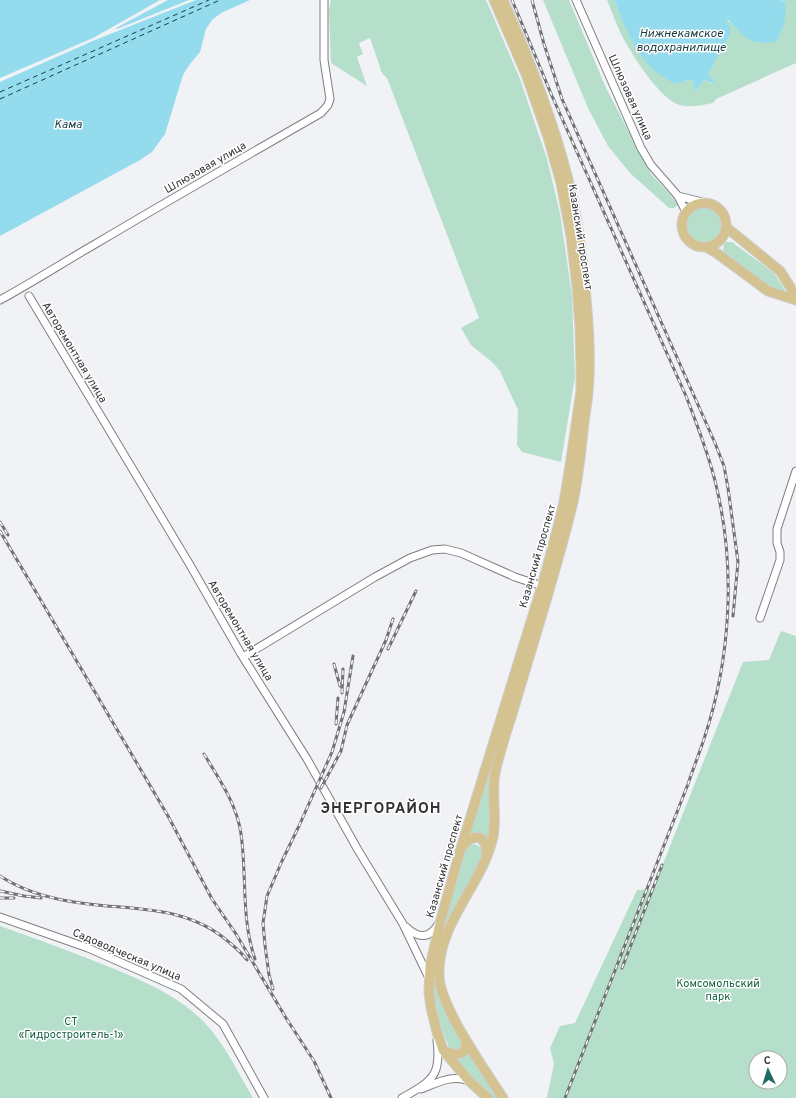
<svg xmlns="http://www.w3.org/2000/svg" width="796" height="1098" viewBox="0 0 796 1098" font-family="Overpass,sans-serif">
<rect width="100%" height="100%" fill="#f1f2f5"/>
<!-- green -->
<path fill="#b5dfca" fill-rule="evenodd" d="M331,0H486L520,79L547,159L560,213L572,296L575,377L561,462L522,452L517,445L518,410L500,371L492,362L471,345L461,328L479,318L387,78L382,73L370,38L359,43L363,54L357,57L367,86L331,63L329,10Z
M543,0H569L606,88L651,174L675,200L678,205L674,208H669L630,173L608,146L588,108Z
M607,0H614L633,42L641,56L675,84L688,80L693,81L695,91L704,80L715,84L707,74L731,33L727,22L785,2L780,0H796V63L716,99L713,103C703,105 690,108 679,105C660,98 636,61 626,43C618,30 613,14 607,0Z
M685 225a18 18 0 1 1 36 0a18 18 0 1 1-36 0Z
M724,242H732L774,273L785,290L782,292L763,284L723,252Z
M781,631L796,636V1098H548L547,1097L554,1064L550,1048L560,1026L575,1023L637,890L653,889L743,662L769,660ZM756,1058H780V1082H756Z
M496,752L489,841C485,833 478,831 469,834Z
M475,844C482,847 482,851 483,858L435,972V980L439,995L442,1004L462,1037V1047L457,1050H451L449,1047L436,1016L432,976L441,929L465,852L469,846Z
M0,926C37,939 75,953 112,968C145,982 177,995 203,1021C225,1044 237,1071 253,1098H0Z
M469,1052L500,1098H494L473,1081L456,1059L463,1058Z"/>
<!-- water -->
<path fill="#94dced" d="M0,0H160L93,38L0,78Z
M168,0H189L117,29L116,28Z
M196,0H250L221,13L212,20L206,29L200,52L190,64L183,75L165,134L152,152L140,160L0,236V82L95,40Z
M614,0H780L785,2C788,17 783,29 776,42C749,44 746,40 729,20L727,22L730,27L731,33L708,74L716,84L704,80L695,92L693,81L688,80L675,84C669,80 662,77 656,72C634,54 625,25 614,0Z"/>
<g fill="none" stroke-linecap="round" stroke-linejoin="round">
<!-- ferry -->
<path stroke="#193c44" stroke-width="1" stroke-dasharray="5 4" stroke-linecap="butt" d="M0,92L209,0
M0,99L220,0"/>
<defs>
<path id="minor" d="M576,0L641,148L651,165L678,196L686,212
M678,196L710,204
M29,296L190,565L241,654L307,759L358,850L403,924L429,978
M0,300C33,282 64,262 97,243C171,199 246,156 321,113L328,105L330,99L324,60V0
M760,618L780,560V552L777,543V529L796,471
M243,657L375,577L410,558L432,550L445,549L461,553L515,577L542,586
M0,917L88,948L181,989L223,1024L264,1098
M406,927C419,939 430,939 439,923
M421,1089C437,1083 452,1074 469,1081
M402,1098C414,1091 432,1083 436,1069C439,1060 438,1049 437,1040"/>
<path id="major" d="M503,0C529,58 552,117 568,179C578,218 583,259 586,299C589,330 591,361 588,392C587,405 584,419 583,432C580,457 578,482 572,506C556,572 535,636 516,701C509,725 500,749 495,773C491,794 497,816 493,837C482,886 437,923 439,976C440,1007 485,1070 503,1098
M682 225a22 22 0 1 1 44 0a22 22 0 1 1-44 0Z
M726,227L780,271L796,296
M708,248L718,254L768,291L796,300
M463,846C474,832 487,835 486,854
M445,1051C457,1057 470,1054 465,1038
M488,1098L469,1081L443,1050L437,1032L431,1008L429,992L430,966L441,919L461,848L542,586L559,523L564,502L570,466L581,391V368L580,327L577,287L571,236L561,183L548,137L526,74L494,0"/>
</defs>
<!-- minor casing -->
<use href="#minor" stroke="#7e7f82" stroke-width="9"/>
<!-- major casing -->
<use href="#major" stroke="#cecece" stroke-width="11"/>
<!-- minor -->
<use href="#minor" stroke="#fff" stroke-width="7"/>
<!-- major -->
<use href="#major" stroke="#d4c391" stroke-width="9"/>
<defs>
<path id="rail" d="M512,0L552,96L686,396C697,425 709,454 716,485C736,567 731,658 704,739C699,754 693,769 688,784L565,1098
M532,0L544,44L562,99L715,443L724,466L728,488L738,562L733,616
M0,522L8,535
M0,531L168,816L212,899L236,934L286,1018L314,1061L331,1098
M388,649L416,591
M334,664L340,686
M342,693L343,669
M336,724L338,698
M204,754C219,779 237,804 241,834C247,876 241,919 255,959
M321,788L341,751L347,725L386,640L393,619
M0,876C20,889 45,897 68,901C125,912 183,901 230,943C236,948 242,953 247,960
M0,891L24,896L41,898
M0,898H14
M622,968L662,865
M273,989L269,975L265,945L263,923L267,896L282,861L299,826L332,752L344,712L353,656"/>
</defs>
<!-- rail casing -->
<use href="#rail" stroke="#727274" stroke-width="3"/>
<!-- rail -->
<use href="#rail" stroke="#fff" stroke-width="1.5" stroke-dasharray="4.5" stroke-linecap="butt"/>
</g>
<g text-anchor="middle" stroke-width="3" stroke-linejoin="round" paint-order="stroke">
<!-- street labels -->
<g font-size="11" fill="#333334" stroke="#fff">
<text transform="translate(631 97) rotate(66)" y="4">Шлюзовая улица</text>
<text transform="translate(205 167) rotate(-30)" y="4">Шлюзовая улица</text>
<text transform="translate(581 237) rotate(81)" y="4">Казанский проспект</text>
<text transform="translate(75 352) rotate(59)" y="4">Авторемонтная улица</text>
<text transform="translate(537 556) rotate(-74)" y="4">Казанский проспект</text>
<text transform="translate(241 630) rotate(59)" y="4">Авторемонтная улица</text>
<text transform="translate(444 866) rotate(-74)" y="4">Казанский проспект</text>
<text transform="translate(127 954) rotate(23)" y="4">Садоводческая улица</text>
</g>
<!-- park labels -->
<g font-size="11" fill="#186145" stroke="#fff">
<text x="718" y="987">Комсомольский<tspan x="718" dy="13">парк</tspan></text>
<text x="71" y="1025">СТ<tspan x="71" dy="13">«Гидростроитель-1»</tspan></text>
</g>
<!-- water labels -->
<g font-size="12" font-style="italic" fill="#193c44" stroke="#fff">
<text x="681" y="37">Нижнекамское<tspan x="681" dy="14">водохранилище</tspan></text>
<text x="68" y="128">Кама</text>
</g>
<!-- district labels -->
<g font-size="15" font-weight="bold" letter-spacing="1" fill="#333334" stroke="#fff">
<text x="381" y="813">ЭНЕРГОРАЙОН</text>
</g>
</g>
<!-- north arrow -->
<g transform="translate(768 1070) rotate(356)"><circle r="19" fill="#ffffff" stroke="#adadae"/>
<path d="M0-3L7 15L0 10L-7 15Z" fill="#216b65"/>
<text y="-6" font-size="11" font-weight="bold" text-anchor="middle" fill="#333334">С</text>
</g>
</svg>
